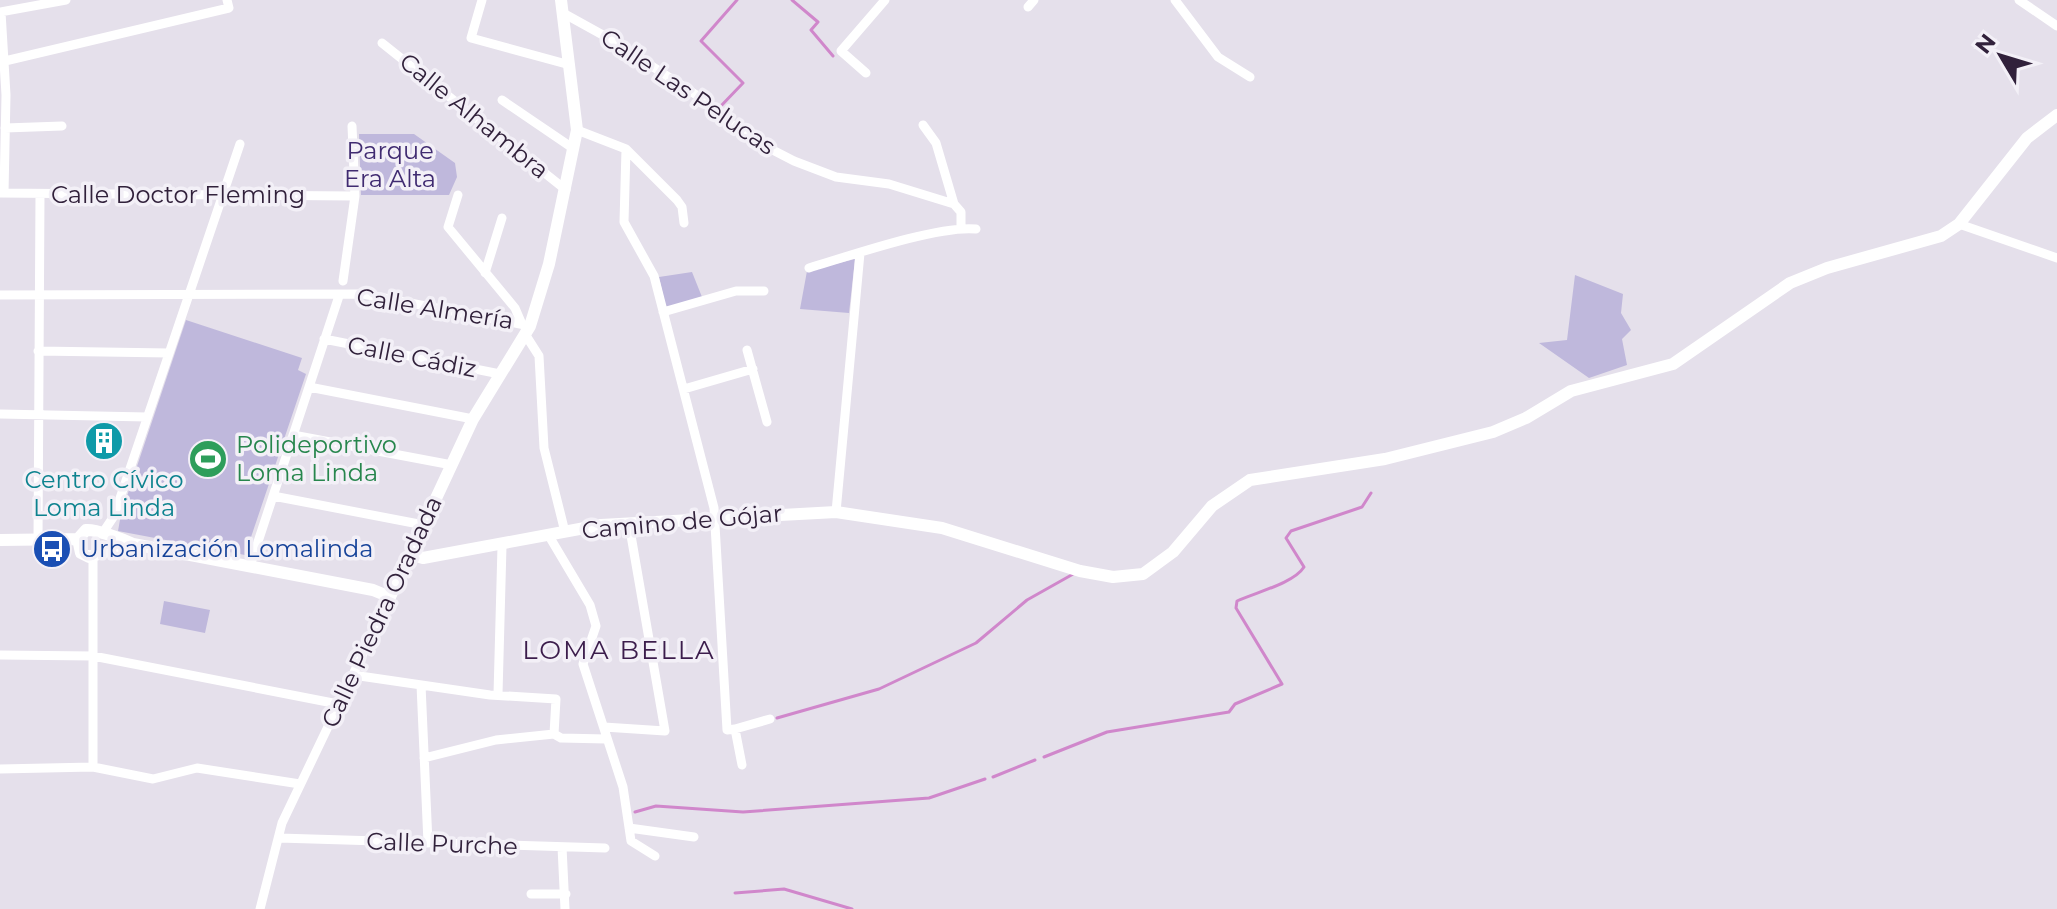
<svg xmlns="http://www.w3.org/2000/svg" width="2057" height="909" viewBox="0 0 2057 909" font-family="Montserrat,sans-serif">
<rect width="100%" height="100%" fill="#e5e0eb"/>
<!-- green -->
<path fill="#bfb8dc" d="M359,134H414L455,163L457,177L449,195H361Z
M855,259L849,313L800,309L807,271Z
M692,272L702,297L666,308L659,277Z
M1575,275L1623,294L1621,313L1631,330L1622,339L1627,365L1589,378L1539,343L1567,340Z
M186,320L302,358L298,370L306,374L245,555L118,531L121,514Z
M164,601L210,610L205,633L160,624Z"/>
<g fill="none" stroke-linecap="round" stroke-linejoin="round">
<!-- stream -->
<path stroke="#d087cb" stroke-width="3" d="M792,0L818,22L811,30L833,56
M719,108L743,83L701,41L737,0
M777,718L879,689L976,643L1027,600L1075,573
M1044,757L1107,732L1229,712L1235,704L1282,684L1236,608L1237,601C1257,592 1294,583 1304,567L1286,538L1291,531L1362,507L1371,493
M993,777L1035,760
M635,812L656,806L743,812L929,798L985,779
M735,893L784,889L852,909"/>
<!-- street -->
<path stroke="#fff" stroke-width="9" d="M482,0L471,38L570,65
M1175,0L1218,57L1250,77
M2019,0L2057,26
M1028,7L1034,0
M0,12L66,0
M1,12L6,95L4,193
M563,13L610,39L701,98L721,117L763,145L794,161L836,177L889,184L954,204L961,212V229
M382,43L566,190
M5,61L229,8L227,0
M866,73L841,51L885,0
M502,100L574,149
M923,125L936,143L954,204
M5,128L62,126
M577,130L626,149L677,200L682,207L684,223
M626,149L624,222L654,276L714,508L727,730L735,729L742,765
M0,193L355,196
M458,195L448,227L515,308L521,322
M1959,224L2057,258
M809,268C849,256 939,225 976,229
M485,273L502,218
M343,281L355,196L352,126
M0,295L363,294L530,326
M663,312L736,291H764
M525,334L539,356L544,448L565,532
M324,339L500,374
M747,350L767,422
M38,351L169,353
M309,387L473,419
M684,389L753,369
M0,414L147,417
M293,435L452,465
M273,496L424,525
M836,512L860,253
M102,534L114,516L240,144
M549,536L590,605L596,626L583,664L623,787L631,841L655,856
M38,540L40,194
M250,566L339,296
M0,655L93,656L338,704
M353,675L490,695L556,699L554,734
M421,685L428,843
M498,694L502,546
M604,727L665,731L629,524
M735,729L770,719
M424,758L496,740L554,734L561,738L606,739
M93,767V557
M0,769L93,767L153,779L197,768L300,784
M629,828L694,837
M279,838L605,848
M562,847L565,909
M531,894H566
M260,909L282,823L390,597"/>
<!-- secondary -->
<path stroke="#fff" stroke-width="12" d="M78,539L86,530C96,529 122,539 133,544L373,590L390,597L473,419L530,326L549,264L577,130L561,0
M78,539L81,553L89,557L129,544
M0,540L78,539
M410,554L423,558L601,525L836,512L942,528L1080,571L1113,577L1143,574L1173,552L1212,506L1250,480L1385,459L1493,432L1526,418L1571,391L1673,364L1790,283L1827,268L1941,236L1959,224L2027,138L2057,115"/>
</g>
<!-- icons -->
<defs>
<symbol id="building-disc" viewBox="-11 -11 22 22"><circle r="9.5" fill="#0f9aa8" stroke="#f3f0f7"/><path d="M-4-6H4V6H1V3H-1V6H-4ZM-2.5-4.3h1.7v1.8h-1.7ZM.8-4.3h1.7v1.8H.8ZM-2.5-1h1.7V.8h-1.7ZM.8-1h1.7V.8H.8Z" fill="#fff"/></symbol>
<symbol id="stadium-disc" viewBox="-11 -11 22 22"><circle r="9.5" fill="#2e9e5b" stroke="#f3f0f7"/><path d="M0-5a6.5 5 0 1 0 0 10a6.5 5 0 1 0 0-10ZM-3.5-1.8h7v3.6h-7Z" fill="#fff"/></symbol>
<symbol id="bus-disc" viewBox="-11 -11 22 22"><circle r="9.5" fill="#1a4fb4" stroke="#f3f0f7"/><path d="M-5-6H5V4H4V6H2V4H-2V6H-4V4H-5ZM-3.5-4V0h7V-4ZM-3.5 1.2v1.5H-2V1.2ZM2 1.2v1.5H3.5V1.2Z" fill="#fff"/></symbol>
</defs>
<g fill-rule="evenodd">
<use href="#building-disc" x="82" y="419" width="44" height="44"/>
<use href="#stadium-disc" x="186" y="437" width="44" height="44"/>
<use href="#bus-disc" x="30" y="527" width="44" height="44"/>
</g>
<g text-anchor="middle" stroke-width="7" stroke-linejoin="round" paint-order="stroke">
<!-- street labels -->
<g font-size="24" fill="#31213b" stroke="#f3f0f7">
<text transform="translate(688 92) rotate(34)" y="8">Calle Las Pelucas</text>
<text transform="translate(474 116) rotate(39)" y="8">Calle Alhambra</text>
<text x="178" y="203">Calle Doctor Fleming</text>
<text transform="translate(435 309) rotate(9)" y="8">Calle Almería</text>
<text transform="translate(412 357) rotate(11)" y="8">Calle Cádiz</text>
<text transform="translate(682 522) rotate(-5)" y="8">Camino de Gójar</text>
<text transform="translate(382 612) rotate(-65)" y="8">Calle Piedra Oradada</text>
<text transform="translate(442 844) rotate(2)" y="8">Calle Purche</text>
</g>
<!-- park labels -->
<g font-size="24" fill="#402b71" stroke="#f3f0f7">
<text x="390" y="159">Parque<tspan x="390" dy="28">Era Alta</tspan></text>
</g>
<!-- leisure labels -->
<g font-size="24" fill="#27864d" stroke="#f3f0f7" text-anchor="start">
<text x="236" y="453">Polideportivo<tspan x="236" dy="28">Loma Linda</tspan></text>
</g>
<!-- culture labels -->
<g font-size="24" fill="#0d838f" stroke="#f3f0f7">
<text x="104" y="488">Centro Cívico<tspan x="104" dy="28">Loma Linda</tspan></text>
</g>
<!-- transit labels -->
<g font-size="24" fill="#164399" stroke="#f3f0f7" text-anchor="start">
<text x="80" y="557">Urbanización Lomalinda</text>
</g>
<!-- neighbourhood labels -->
<g font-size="26" letter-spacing="2" fill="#3c1d4c" stroke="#f3f0f7">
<text x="619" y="659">LOMA BELLA</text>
</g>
</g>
<!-- north arrow -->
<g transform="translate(2001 56) rotate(308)" stroke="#f3f0f7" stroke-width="6" paint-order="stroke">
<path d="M0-6L14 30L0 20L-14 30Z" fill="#31213b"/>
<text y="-12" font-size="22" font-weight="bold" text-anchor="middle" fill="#31213b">N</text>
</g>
</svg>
